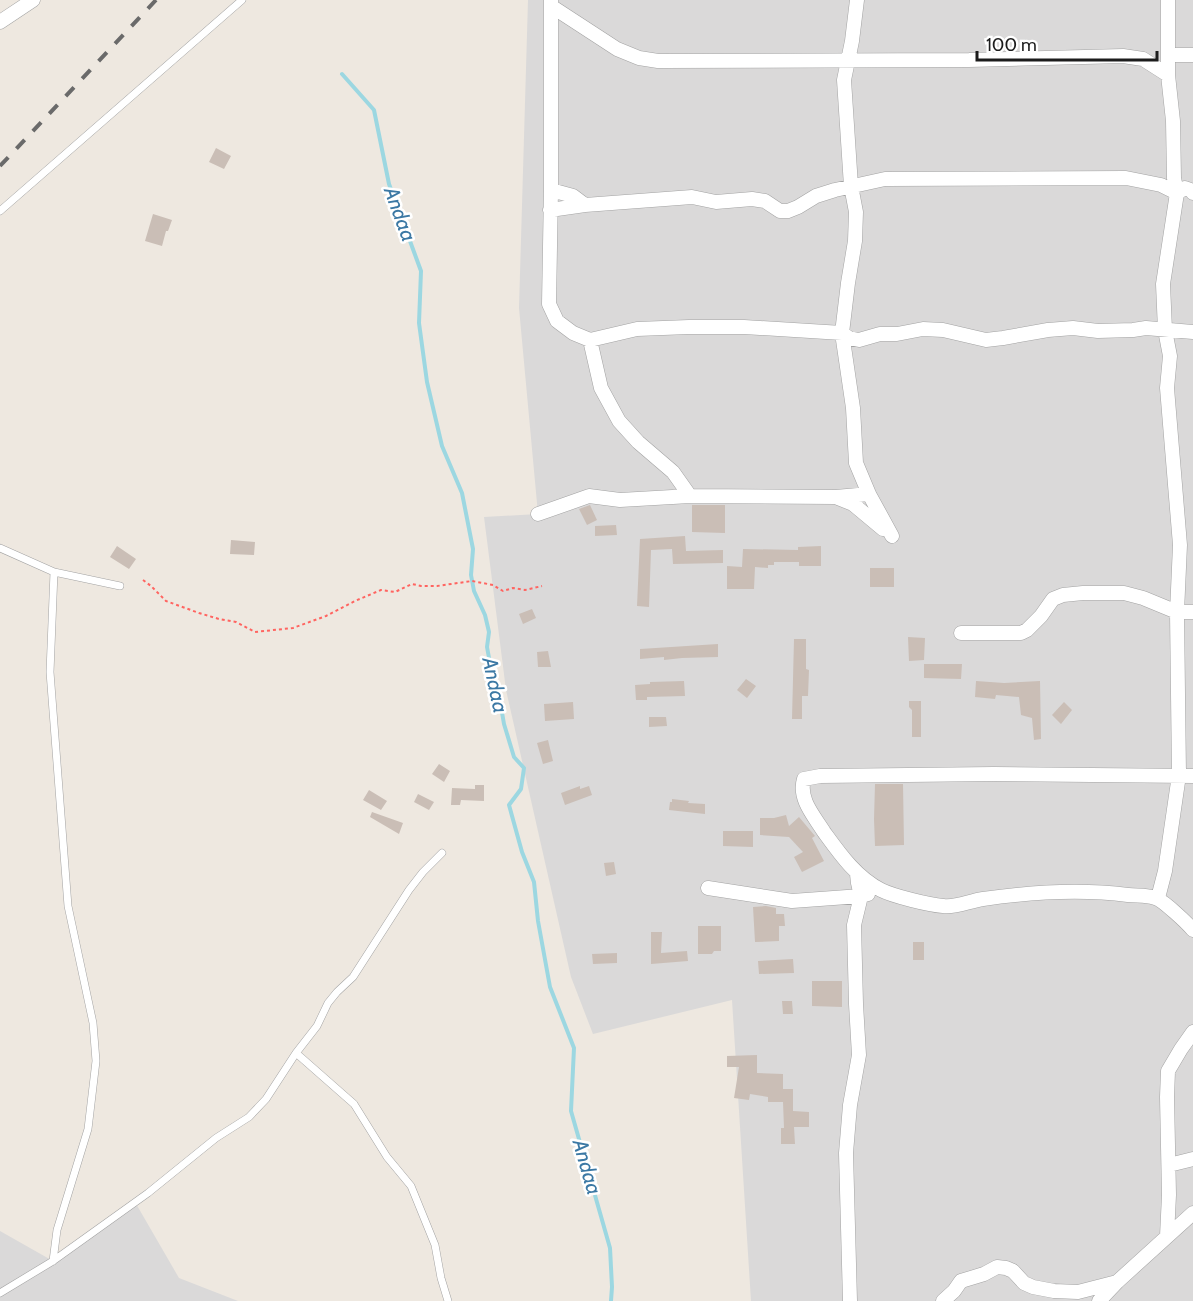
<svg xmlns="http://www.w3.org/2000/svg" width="1193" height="1301" viewBox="0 0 1193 1301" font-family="Cabin,sans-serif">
<rect width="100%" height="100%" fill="#eee8e0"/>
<!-- residential -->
<path fill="#dad9d9" d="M528,0H1193V1301H751L732,1000L593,1034L571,977L506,690L484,517L538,514L519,308Z
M135,1202L179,1278L238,1301H0V1231L53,1261Z"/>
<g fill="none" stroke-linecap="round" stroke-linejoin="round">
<!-- stream -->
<path stroke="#9cd7e1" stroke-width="4" d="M342,74L374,110L389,184L421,271L419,323L427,382L442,446L462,493L473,549L471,575L474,591L485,615L489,632L487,647L492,674L499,695L504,724L514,757L524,768L521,789L509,805L522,852L534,882L538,921L550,987L574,1048L571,1111L610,1248L612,1287L611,1301"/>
</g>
<!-- building -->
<path fill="#cabeb6" d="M216,148L231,156L224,169L209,162Z
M153,214L172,220L168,231H166L162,246L145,241Z
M590,505L597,520L587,525L579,509Z
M692,505H725V533L692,532Z
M616,525L617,535L595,536V526Z
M685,536L686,551L723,550V563L673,564L672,549L651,550L649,607L637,606L640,539Z
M231,540L255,542L254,555L230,554Z
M117,546L136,559L129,569L110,557Z
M821,546V566H799V562H774V565H768V568L755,567L754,589H727V566L742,567L743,549L798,550V547Z
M870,568H894V587H870Z
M532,609L536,618L523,624L519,614Z
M908,637L925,638L924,660L909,661Z
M794,639H806V669L809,670L808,696H802V719H792Z
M718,644V657L682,658L664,660V657L640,659V649Z
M548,651L551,667H538L537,652Z
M924,664H962L961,679L924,678Z
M746,679L756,686L747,698L737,690Z
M684,681L685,696L647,697V700H636L635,685L650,684V682Z
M976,681L1004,683L1040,681L1041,739L1034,740L1032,718L1021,715L1019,697L996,695L995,699L975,697Z
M909,701H921V737H912V710L909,707Z
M573,702L574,719L545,721L544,704Z
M1064,702L1072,710L1061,724L1052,715Z
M649,717H666L667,726L649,727Z
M548,740L553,761L543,764L537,743Z
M439,764L450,771L444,782L432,774Z
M875,784H903L904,845L875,846L874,819Z
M475,785H484V801L461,800L460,805H451L452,788L475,789Z
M580,786V789L589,786L592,795L565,805L561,793Z
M369,790L387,801L381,810L363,800Z
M418,794L434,802L429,810L414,802Z
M672,799L689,801L688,803L705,804V814L669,810L670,802H672Z
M372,812L403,823L399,834L370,817Z
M786,815L789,826L799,817L815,836L812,838L824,861L802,872L794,857L803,852L789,837L760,835V818H774Z
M723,831H753V847L723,846Z
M614,862L616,874L606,876L604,863Z
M766,906L776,908V914H784L785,926H779V941L755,942L753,907Z
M698,926H721V951H714L712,954H698Z
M651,932H662L661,953L687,951L688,961L651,964Z
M913,942H924V960H913Z
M617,953V963L593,964L592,954Z
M793,959L794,973L759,974L758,961Z
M812,981H842V1007L812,1006Z
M782,1001H792L793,1014H783Z
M757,1055V1073L783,1074V1089H793V1111L809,1112V1127H794L795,1144H781V1128H784L783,1102H768V1097L750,1094L749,1100L734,1098L739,1067H727V1056Z"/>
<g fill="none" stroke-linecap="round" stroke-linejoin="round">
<defs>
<path id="service" d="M0,211L242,0
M0,548L54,572L120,586
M296,1053L354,1104L387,1157L411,1186L435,1245L441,1278L448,1301
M53,1261L57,1230L88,1129L96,1061L93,1023L68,906L50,672L54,572
M0,1293L53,1261L148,1193L216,1138L249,1117L266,1099L296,1053L317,1026L328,1003L337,992L353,977L409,890L423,872L442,853"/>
<path id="minor" d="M551,0V190L549,304L557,321L573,333L590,340L637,329L689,327H744L842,333L849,338L859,340L880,334H897L923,329L943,330L986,340L1003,338L1048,330L1073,328L1098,331L1133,330L1146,328L1193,332
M857,0L852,41L844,80L851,186L856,212L855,241L848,283L842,333L853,408L856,463L869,494L892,536
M551,6L617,49L639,58L658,61L969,60L1123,56L1143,59L1168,75
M0,22L33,0
M1168,55H1193
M551,190L573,196L585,205
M1177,193L1185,188L1193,191V193
M550,210L585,205L692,197L716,202L752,199L765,201L780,211H788L798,207L816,196L835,190L885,179L1126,178L1161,185L1177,193
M590,340L601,388L619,421L638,442L673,472L690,496
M838,498L853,504L883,529
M538,514L589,496L620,500L690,496L836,497L869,494
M961,633H1021L1027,630L1041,616L1053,599L1063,595L1083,593H1124L1143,598L1177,612H1193
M1193,776L994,774L820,776L804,779C798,799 814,816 824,832C840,854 856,877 881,890C893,896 929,905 943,906C956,908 969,901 983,899C1031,892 1080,889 1128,895C1137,896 1147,895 1155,898C1162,899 1188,924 1193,930
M708,888L792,901L861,896L868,894
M1158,898L1165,871L1179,775L1177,612L1180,545L1167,388L1170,356L1165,330L1163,284L1177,193L1174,178L1173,121L1168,75V0
M1169,1165L1193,1159
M1167,1236L1169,1195L1167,1097L1168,1071L1181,1049L1193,1032
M850,1301L846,1153L850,1105L859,1055L856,1004L854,925L861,896L858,883L857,874
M943,1301L954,1291L961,1281L984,1274L997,1267L1006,1268L1013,1271L1024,1283L1033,1287L1054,1291L1078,1292L1117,1282
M1099,1301L1117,1282L1193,1213"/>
</defs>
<!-- service casing -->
<use href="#service" stroke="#a3a3a3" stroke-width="8"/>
<!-- minor casing -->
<use href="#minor" stroke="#a3a3a3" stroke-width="15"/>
<!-- path -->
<path stroke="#ff6460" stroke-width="2" stroke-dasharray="3 3" stroke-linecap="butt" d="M143,580L151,586L166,601L199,613L219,619L236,622L255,632L293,628L326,616L355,601L381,590L395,592L412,584L421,586H437L472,581L493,585L503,591L513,588L525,590L542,586"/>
<!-- service -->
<use href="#service" stroke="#fff" stroke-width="7"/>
<!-- minor -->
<use href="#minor" stroke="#fff" stroke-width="14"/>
<!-- rail -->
<path stroke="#6a6a6a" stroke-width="4" stroke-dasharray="12 12" stroke-linecap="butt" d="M0,166L156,0"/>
</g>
<g text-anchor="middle" stroke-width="5" stroke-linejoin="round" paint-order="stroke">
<!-- water labels -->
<g font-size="21" font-style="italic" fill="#3b78a4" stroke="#fff">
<text transform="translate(400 214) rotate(70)" y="7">Andaa</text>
<text transform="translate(495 685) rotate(78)" y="7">Andaa</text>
<text transform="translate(587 1167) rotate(74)" y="7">Andaa</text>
</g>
</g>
<!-- scale -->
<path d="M977 51v9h180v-9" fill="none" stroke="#1c1c1c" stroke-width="3"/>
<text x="986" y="51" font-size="18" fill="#1c1c1c" stroke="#ffffff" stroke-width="4.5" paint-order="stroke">100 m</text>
</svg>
